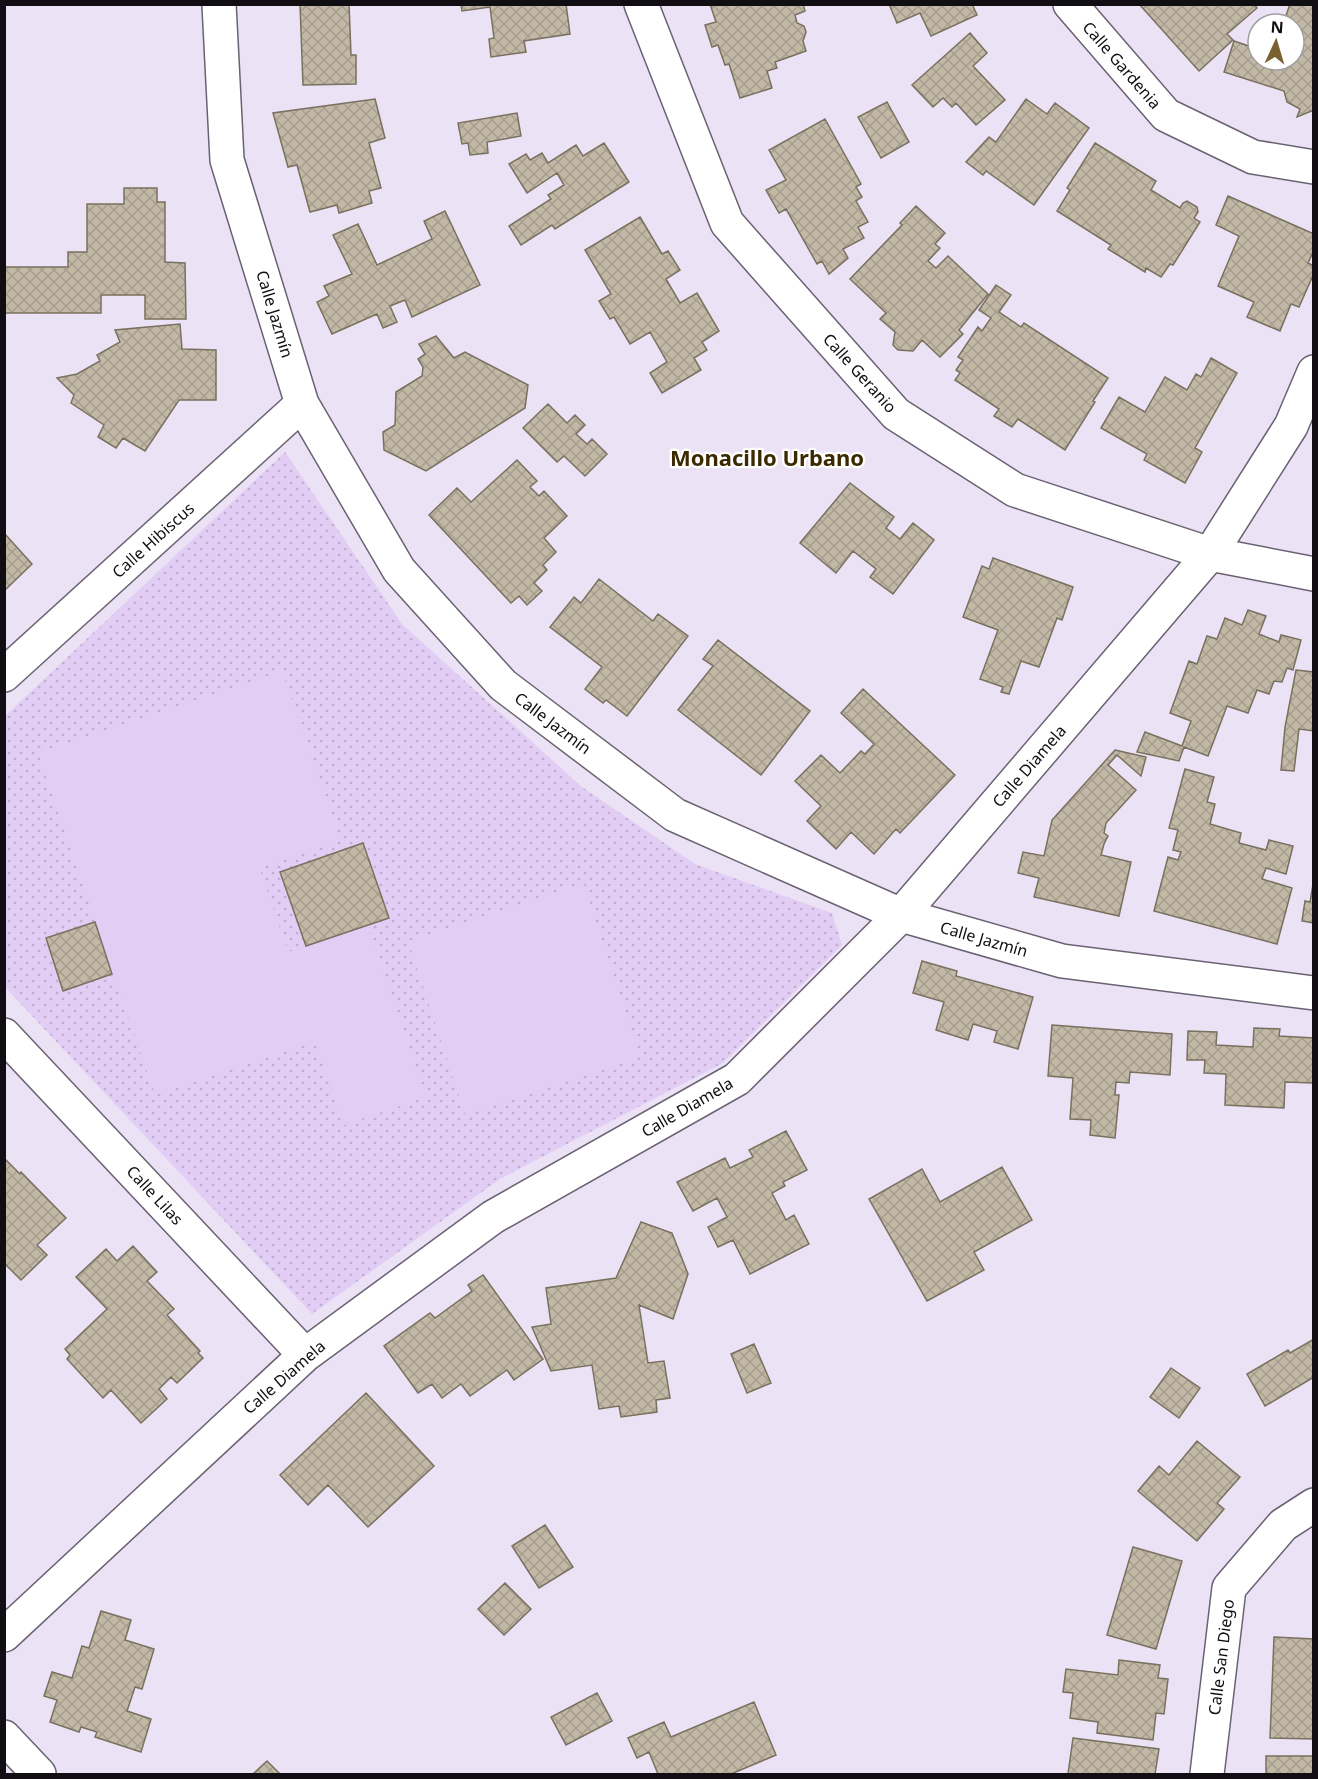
<svg xmlns="http://www.w3.org/2000/svg" width="1318" height="1779" viewBox="0 0 1318 1779" font-family="'Noto Sans',sans-serif">
<defs>
<pattern id="park-dots" width="8" height="8" patternUnits="userSpaceOnUse" patternTransform="scale(1.5)"><rect width="8" height="8" fill="#e2cdf5"/><path d="M2 2h.1M6 6h.1" fill="none" stroke="#c1afd1" stroke-width="1.8" stroke-linecap="round"/></pattern>
<pattern id="building-cross-hatch" width="8" height="8" patternUnits="userSpaceOnUse" patternTransform="scale(1.5)"><rect width="8" height="8" fill="#c2b8a6"/><path d="M0 0l8 8M0 8l8-8" fill="none" stroke="#a69d8e"/></pattern>
</defs>
<rect width="100%" height="100%" fill="#ece2f6"/>
<!-- park -->
<path fill="url(#park-dots)" d="M285,452L402,624L582,787L695,864L832,913L842,945L723,1063L500,1179L312,1314L5,987V716Z"/>
<!-- pitch -->
<path fill="#e2cdf5" d="M282,671L340,840L259,867L288,952L367,925L426,1097L344,1125L315,1041L155,1095L38,753Z
M584,884L640,1057L465,1114L408,941Z"/>
<!-- building -->
<path fill="url(#building-cross-hatch)" stroke="#79705f" stroke-width="1.5" d="M300,4H349L351,55H356V84L303,85Z
M461,4H566L570,34L524,41L526,52L491,57L489,39L494,38L490,7L462,11Z
M710,4H803L805,11L795,15L797,23L804,26L806,32L803,41L806,51L775,62L777,68L767,71L772,88L740,98L729,64L725,65L718,45L712,47L705,25L716,22Z
M889,4H972L977,15L931,36L920,13L897,23Z
M1139,4H1254L1257,8L1227,34L1233,40L1199,71Z
M1290,4H1314V110L1297,117L1300,109L1287,102L1284,91L1224,72L1234,41L1258,49V60H1294V24H1283Z
M970,33L987,53L973,66L1005,100L976,125L956,103L952,107L943,98L933,107L912,85Z
M375,99L385,138L369,143L381,188L369,191L372,203L339,213L337,205L310,212L297,165L288,167L273,113Z
M1026,99L1047,114L1055,103L1089,128L1034,205L986,171L983,175L966,162L989,137L996,142Z
M887,102L909,142L881,158L858,117Z
M517,113L521,136L487,142L488,153L470,155L468,143L462,144L458,123Z
M825,119L861,184L856,187L862,197L856,201L868,222L858,227L864,238L843,249L848,258L829,274L822,261L817,264L786,209L779,213L766,190L786,180L769,150Z
M604,143L629,182L555,229L552,225L521,245L509,226L551,199L548,195L564,185L557,173L527,193L509,164L526,154L530,160L542,153L548,163L576,145L583,156Z
M1095,143L1156,181L1151,190L1180,208L1183,203L1187,201L1197,207L1198,212L1194,218L1200,222L1173,265L1170,264L1161,277L1146,268L1145,272L1108,249L1111,245L1057,211L1070,190L1067,188Z
M124,188H157V202H165V262L185,263L186,319H145V295H101V313H4V267H68V252H87V204H124Z
M1228,196L1314,234V250L1308,263L1314,266V273L1299,307L1291,304L1280,331L1247,317L1254,302L1218,286L1239,236L1216,225Z
M916,206L945,233L935,244L940,248L928,261L936,268L948,256L988,294L959,330L963,334L940,357L922,340L913,351L898,350L893,345L895,332L880,319L886,313L850,279L902,225L900,223Z
M445,211L480,285L412,317L405,300L390,306L397,322L383,328L377,314L332,334L317,302L329,296L324,286L352,274L333,235L358,224L377,265L432,239L424,221Z
M640,217L662,254L668,251L680,270L666,279L680,303L697,293L719,331L702,342L707,350L694,358L701,370L662,393L650,373L667,362L650,332L630,344L614,317L610,319L599,301L611,294L585,250Z
M996,285L1011,295L999,312L1021,327L1024,323L1108,378L1093,401L1095,402L1065,450L1018,419L1012,427L994,416L999,409L955,380L960,373L956,370L963,360L958,357L978,327L982,331L991,318L979,310Z
M180,324L182,349L216,350V400H179L145,451L123,438L116,448L98,437L104,425L71,403L74,395L57,378L77,374L100,361L97,355L120,342L115,330Z
M436,336L454,358L465,352L528,385L525,408L426,471L384,450L383,432L395,425L396,392L422,376L423,367L418,359L425,354L419,344Z
M1211,358L1237,373L1195,448L1202,452L1185,483L1144,460L1147,454L1101,428L1119,397L1145,412L1165,377L1187,390L1196,374L1201,377Z
M548,404L567,423L575,415L585,425L576,434L587,444L592,439L607,454L585,476L564,456L557,462L523,428Z
M517,460L537,481L530,487L539,496L544,491L567,516L544,538L556,552L543,565L547,570L534,583L542,591L527,605L519,596L511,603L429,515L457,488L471,502Z
M850,483L894,517L886,528L900,539L913,523L934,540L893,594L870,577L876,569L853,551L836,573L800,543Z
M4,533L32,564L4,591Z
M993,558L1073,587L1062,620L1057,618L1039,667L1021,661L1009,694L1001,692L1003,687L980,679L998,630L963,617L982,566L989,569Z
M599,579L653,621L658,614L688,636L627,716L606,700L603,703L585,689L602,667L550,627L574,597L581,603Z
M1248,610L1266,616L1259,634L1279,642L1281,635L1301,640L1293,670L1287,668L1282,682L1274,681L1269,694L1257,690L1248,713L1227,706L1208,756L1184,747L1179,761L1137,752L1145,732L1182,746L1191,721L1170,713L1189,661L1197,664L1207,636L1217,639L1225,618L1242,625Z
M718,640L810,711L761,775L678,710L713,666L703,659Z
M1296,670L1314,672V731L1299,729L1294,771L1281,770L1285,727Z
M863,689L955,775L900,833L896,829L874,854L851,832L836,849L807,821L821,806L795,781L821,755L840,773L861,751L865,754L874,744L841,713Z
M1115,750L1146,757L1141,776L1117,755L1108,765L1136,790L1106,823L1104,833L1108,836L1104,844L1101,855L1131,862L1119,916L1034,897L1039,878L1018,873L1023,852L1044,856L1052,820Z
M1185,769L1214,777L1207,802L1215,804L1210,824L1241,833L1239,843L1266,850L1269,840L1293,846L1286,874L1266,868L1262,879L1292,888L1277,944L1154,911L1168,857L1178,860L1181,852L1173,850L1178,830L1169,828Z
M363,843L389,918L306,946L280,872Z
M1314,878V923L1302,921L1305,901L1310,902Z
M95,922L112,974L63,991L46,938Z
M922,961L957,971L956,976L1033,997L1018,1049L994,1042L997,1031L973,1024L968,1040L936,1030L944,1002L913,993Z
M1052,1025L1172,1034L1170,1075L1130,1072L1129,1083L1116,1082L1115,1095H1119L1115,1138L1090,1135L1091,1120L1070,1119L1073,1078L1048,1076Z
M1254,1028L1280,1029L1279,1036L1314,1038L1313,1083L1285,1082L1284,1108L1225,1105L1226,1074L1204,1073L1205,1060H1187L1188,1031L1217,1032L1216,1045L1253,1047Z
M786,1131L807,1170L783,1182L785,1186L772,1193L786,1220L794,1215L809,1244L750,1274L733,1240L718,1247L708,1227L727,1217L717,1198L693,1211L677,1182L725,1158L730,1168L753,1157L749,1150Z
M4,1158L20,1174L21,1172L66,1218L37,1245L47,1255L21,1280L4,1263Z
M1002,1167L1032,1220L974,1252L984,1270L927,1301L869,1199L922,1169L940,1202Z
M641,1222L672,1233L688,1274L673,1319L639,1305L648,1363L664,1361L670,1398L656,1400L657,1412L621,1417L619,1406L599,1409L592,1365L551,1371L532,1327L551,1324L546,1288L616,1278Z
M133,1246L157,1272L147,1281L174,1309L167,1315L200,1351L198,1353L203,1358L177,1383L171,1377L159,1389L167,1399L141,1423L111,1390L103,1398L67,1359L70,1355L65,1349L107,1309L76,1277L106,1249L117,1261Z
M483,1275L543,1359L514,1380L507,1370L470,1396L461,1384L442,1398L432,1384L418,1393L384,1346L430,1313L435,1318L472,1291L468,1285Z
M1314,1339V1377L1265,1406L1247,1374L1288,1350L1290,1353Z
M754,1344L771,1383L747,1393L731,1354Z
M1171,1368L1200,1388L1179,1418L1150,1397Z
M366,1393L434,1466L368,1527L328,1485L308,1505L280,1475Z
M1197,1441L1240,1477L1217,1503L1224,1509L1197,1541L1138,1491L1159,1466L1169,1475Z
M545,1525L573,1567L539,1588L512,1546Z
M1133,1547L1182,1561L1156,1649L1107,1635Z
M505,1583L531,1609L504,1635L478,1609Z
M101,1611L131,1620L125,1640L154,1649L142,1689L135,1687L127,1711L151,1719L141,1752L95,1737L97,1732L81,1727L79,1732L50,1722L57,1700L44,1696L52,1672L72,1678L82,1646L89,1648Z
M1274,1637L1314,1639V1739L1270,1738Z
M1119,1660L1160,1665L1158,1678L1168,1679L1164,1714L1156,1713L1153,1740L1097,1733L1098,1722L1070,1718L1073,1693L1063,1692L1066,1669L1118,1675Z
M597,1693L612,1721L566,1745L551,1717Z
M754,1702L776,1755L731,1774H658L649,1752L637,1758L628,1738L664,1722L671,1737Z
M1073,1738L1159,1749L1155,1774H1068Z
M1266,1756H1314V1774H1266Z
M267,1761L280,1774H253Z"/>
<g fill="none" stroke-linecap="round" stroke-linejoin="round">
<defs>
<path id="minor" d="M219,4L227,160L302,404L399,570L503,685L675,815L901,915L1062,961L1314,993
M641,4L727,223L896,414L1015,490L1210,554L1314,574
M1070,4L1166,115L1253,157L1314,167
M4,675L302,404
M4,1035L305,1355
M4,1635L305,1355L493,1217L737,1079L901,915L1210,554L1291,426L1314,372
M4,1737L39,1774
M1207,1774L1229,1588L1283,1525L1314,1505"/>
</defs>
<!-- minor casing -->
<use href="#minor" stroke="#6a6272" stroke-width="36"/>
<!-- minor -->
<use href="#minor" stroke="#fff" stroke-width="33"/>
</g>
<g text-anchor="middle" stroke-width="4.5" stroke-linejoin="round" paint-order="stroke">
<!-- street labels -->
<g font-size="16" fill="#100d13" stroke="#fff">
<text transform="translate(1122 65) rotate(49)" y="6">Calle Gardenia</text>
<text transform="translate(275 314) rotate(73)" y="6">Calle Jazmín</text>
<text transform="translate(860 373) rotate(48)" y="6">Calle Geranio</text>
<text transform="translate(153 540) rotate(-42)" y="6">Calle Hibiscus</text>
<text transform="translate(553 723) rotate(37)" y="6">Calle Jazmín</text>
<text transform="translate(1029 766) rotate(-49)" y="6">Calle Diamela</text>
<text transform="translate(984 939) rotate(16)" y="6">Calle Jazmín</text>
<text transform="translate(687 1107) rotate(-30)" y="6">Calle Diamela</text>
<text transform="translate(155 1195) rotate(47)" y="6">Calle Lilas</text>
<text transform="translate(284 1377) rotate(-41)" y="6">Calle Diamela</text>
<text transform="translate(1221 1657) rotate(-83)" y="6">Calle San Diego</text>
</g>
<!-- district labels -->
<g font-size="22" font-weight="bold" fill="#3b2900" stroke="#fff">
<text x="767" y="466">Monacillo Urbano</text>
</g>
</g>
<!-- border -->
<rect width="1318" height="1779" fill="none" stroke="#100d13" stroke-width="12"/>
<!-- north arrow -->
<g transform="translate(1276 42) rotate(4)"><circle r="28" fill="#ffffff" stroke="#9f9ea1" stroke-width="1.5"/>
<path d="M0-4.5L10 22L0 15L-10 22Z" fill="#7a6132"/>
<text y="-9" font-size="16" font-weight="bold" text-anchor="middle" fill="#100d13">N</text>
</g>
</svg>
